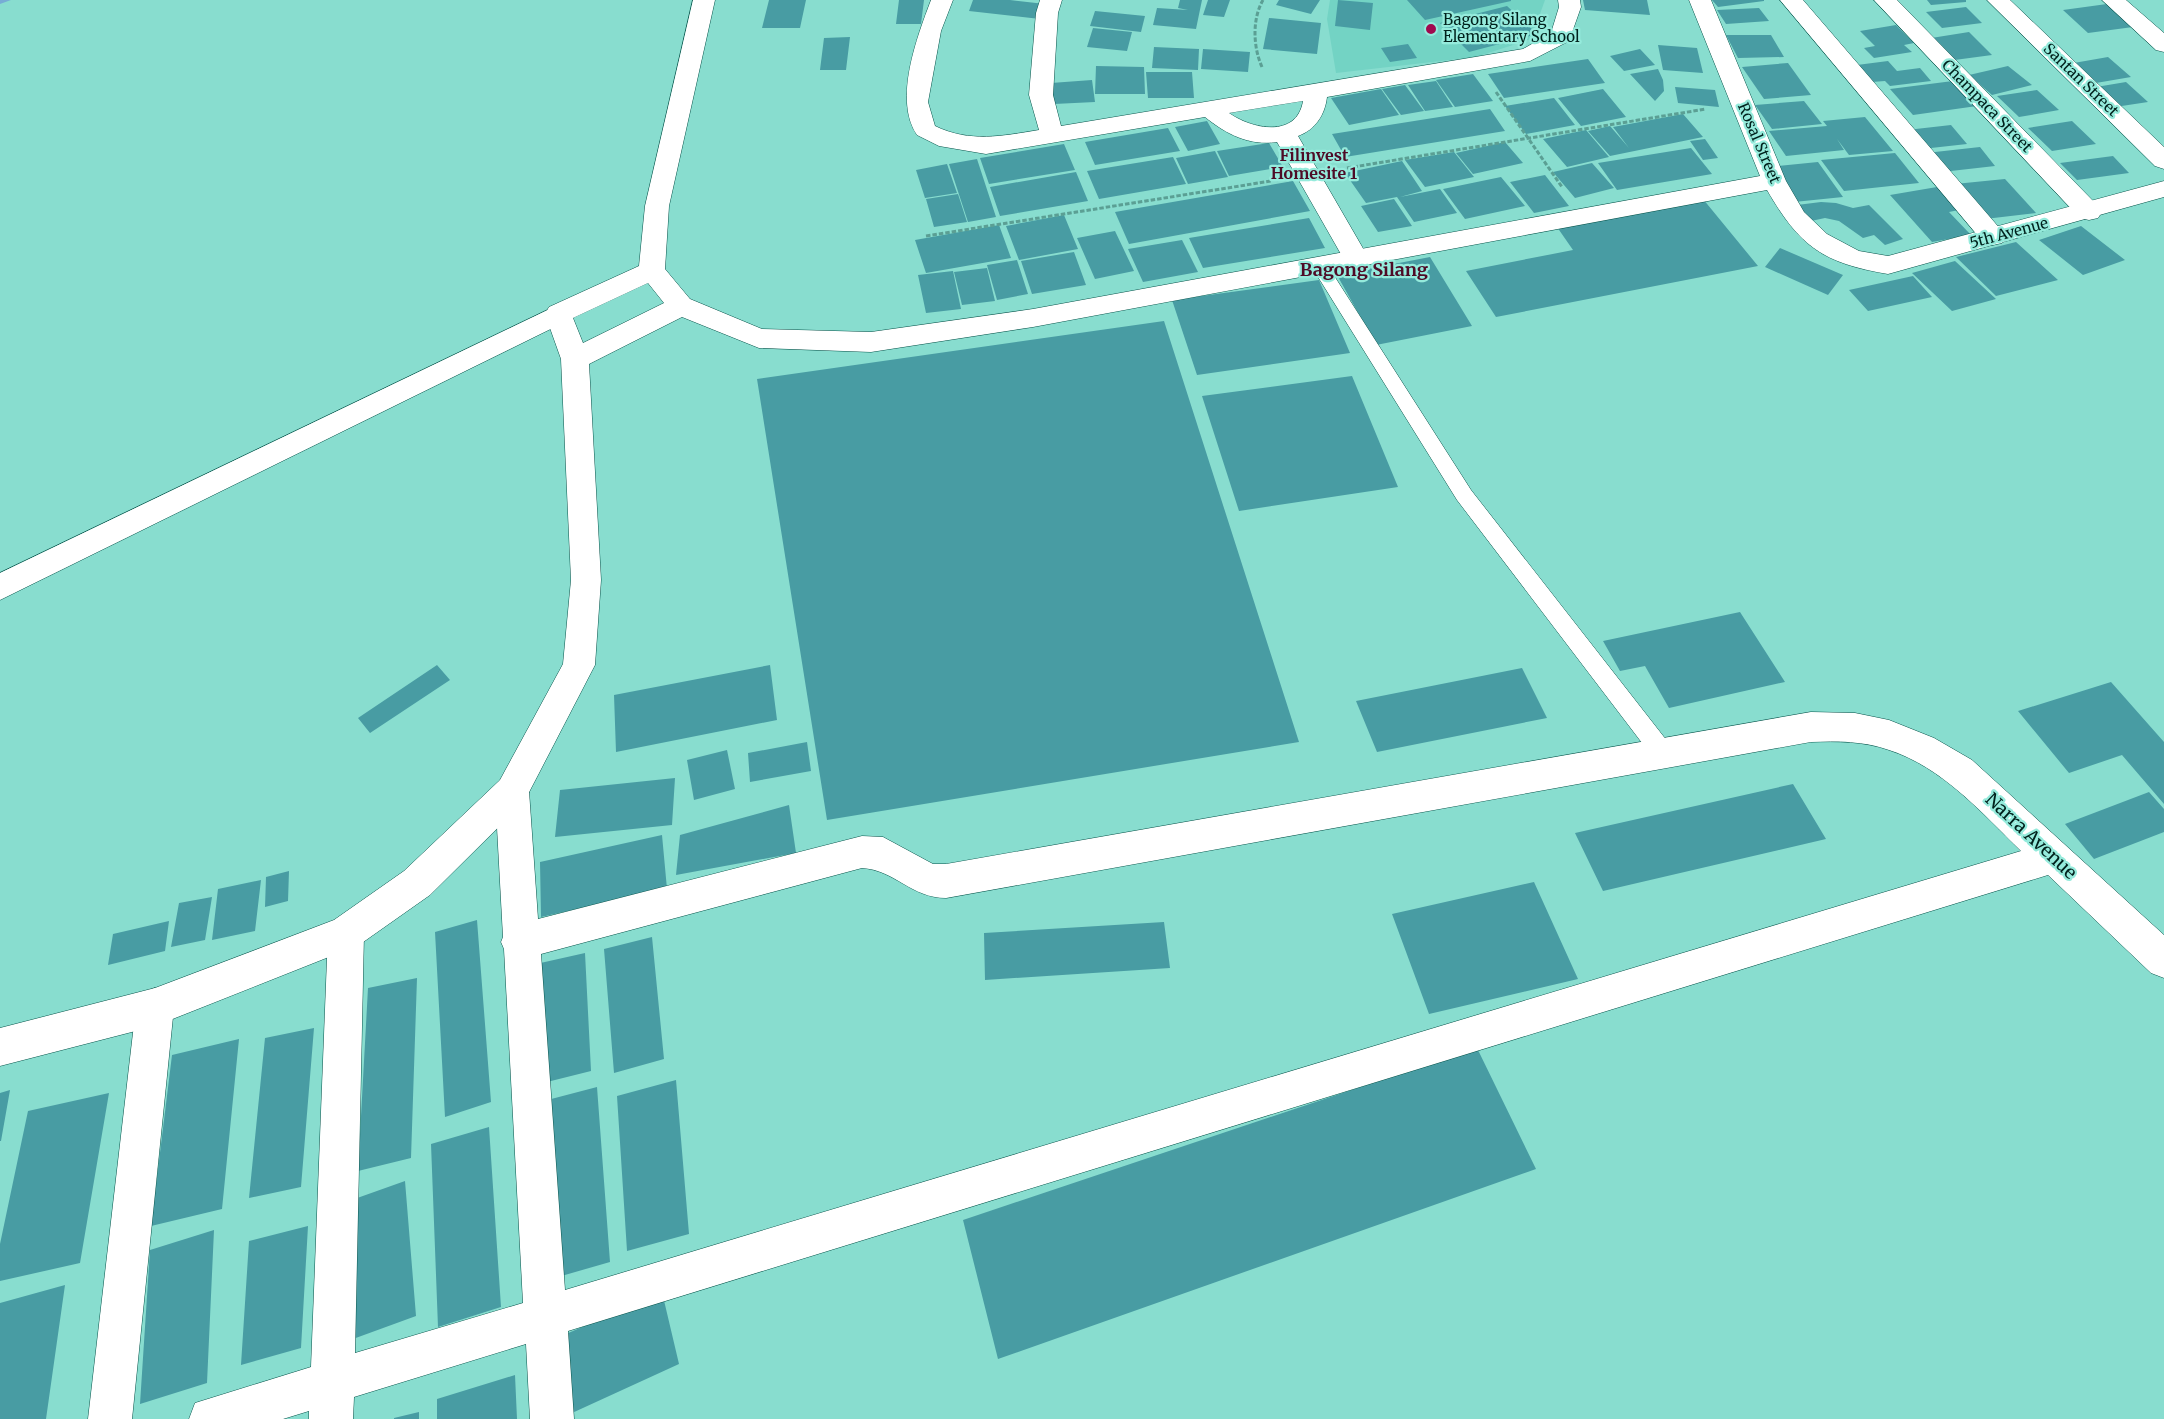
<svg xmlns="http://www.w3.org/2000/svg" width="2164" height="1419" viewBox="0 0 2164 1419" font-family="Merriweather,serif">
<rect width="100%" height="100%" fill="#88ddcf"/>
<!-- built -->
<path fill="#73d3c4" d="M1330,0H1545L1531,39L1476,57L1336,73L1327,19Z"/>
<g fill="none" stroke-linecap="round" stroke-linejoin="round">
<!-- stream -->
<path fill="#77acd5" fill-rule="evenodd" d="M0,0H11L0,4Z"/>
</g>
<!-- building -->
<path fill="#489ca3" d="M769,0H806L800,28H762Z
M899,0H924L921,24H896Z
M973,0H1010L1045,4L1040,19L969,11Z
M1180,0H1202L1196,29L1153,25L1157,8L1188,10L1178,8Z
M1208,0H1230L1224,17L1203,15Z
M1279,0H1320L1311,14L1276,5Z
M1338,0L1373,3L1370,30L1335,26Z
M1407,0H1511V1L1425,20Z
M1583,0H1647L1650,15L1585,10Z
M1712,0H1764V1L1718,7Z
M1927,0H1966V2L1931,5Z
M2107,4L2133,27L2088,33L2063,10Z
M1507,6L1537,34L1469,52L1440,23Z
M1966,7L1982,23L1942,28L1926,12Z
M1759,8L1769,21L1726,24L1717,10Z
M1095,11L1145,16L1141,32L1090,26Z
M1269,18L1321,23L1317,54L1263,49Z
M1896,25L1914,43L1904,45L1912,52L1874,58L1864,48L1875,46L1860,31Z
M1093,28L1132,32L1127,51L1087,47Z
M1969,32L1992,55L1947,61L1925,39Z
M1726,35H1771L1784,57L1738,58Z
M850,37L846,70H820L824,38Z
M1408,44L1417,58L1390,62L1381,48Z
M1658,45L1697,48L1703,73L1663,70Z
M1154,47L1199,49L1198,70L1152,68Z
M1203,49L1250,52L1248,72L1201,69Z
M1640,49L1655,65L1624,71L1610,56Z
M2108,57L2131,77L2090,84L2068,64Z
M1588,59L1605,83L1504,98L1488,74Z
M1888,61L1897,71L1920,68L1931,81L1890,86L1885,81L1872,82L1857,65Z
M1788,63L1811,95L1764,99L1742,67Z
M1096,66L1144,67L1145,94H1095Z
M2008,66L2032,85L1992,95L1969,75Z
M1658,69L1663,80L1664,91L1655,101L1630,74Z
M1146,72H1192L1194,98H1148Z
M1473,74L1493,101L1455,107L1436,80Z
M1092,80L1095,102L1054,104L1051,83Z
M1436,81L1453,107L1425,111L1408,85Z
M1953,81L1977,106L1913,115L1890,89Z
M2126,82L2148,102L2115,107L2096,87Z
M1405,85L1424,111L1401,115L1382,89Z
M1675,87L1715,90L1719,107L1678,103Z
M1381,89L1399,115L1349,125L1331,98Z
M1603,89L1626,117L1581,126L1558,98Z
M2037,90L2059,110L2019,117L1997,96Z
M1554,98L1575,125L1526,134L1505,106Z
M1804,101L1822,124L1772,129L1755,105Z
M1490,109L1505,131L1345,157L1332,134Z
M1683,114L1703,137L1610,156L1588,131L1610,126L1629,148L1613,127Z
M1865,117L1893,151L1849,155L1837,139L1844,150L1786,156L1769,131L1827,126L1823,121Z
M1207,121L1220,144L1188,151L1175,127Z
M2072,121L2096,144L2052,151L2028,128Z
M1951,125L1967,144L1922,149L1907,130Z
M1168,128L1180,151L1095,165L1085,142Z
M1586,130L1609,157L1567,167L1543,139Z
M1705,139L1718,158L1703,160L1690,141Z
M1505,142L1523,163L1473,174L1456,153Z
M1269,143L1283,167L1229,176L1217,151Z
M1064,144L1075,170L989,184L980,158Z
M1980,147L1995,166L1942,172L1926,153Z
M1691,148L1712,174L1617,190L1598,163Z
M1215,151L1228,177L1188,184L1176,158Z
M1454,152L1474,177L1425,187L1405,160Z
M1895,153L1919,183L1844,191L1821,160Z
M2113,156L2129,173L2077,180L2060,163Z
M1173,157L1186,184L1099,199L1087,171Z
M977,159L996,217L968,222L949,164Z
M1402,161L1422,191L1400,197L1440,189L1457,213L1414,222L1397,197L1366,203L1345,173Z
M1818,162L1843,197L1794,202L1769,167Z
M1592,163L1614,188L1575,198L1553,172Z
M947,164L957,193L925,198L916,170Z
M1076,172L1088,201L1000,216L990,187Z
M1545,175L1569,206L1534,213L1510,182Z
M1501,177L1525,206L1465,219L1443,189Z
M2005,179L2036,213L1985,219L1955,184Z
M1293,181L1310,211L1129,244L1115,212Z
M1937,187L1959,210L1949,212L1971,235L1932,242L1890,195Z
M958,194L967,222L934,227L926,199Z
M1394,199L1412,226L1378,232L1361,206Z
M1703,199L1758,266L1496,317L1466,271L1573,250L1557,227Z
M1821,202L1836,203L1853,208L1869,205L1903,239L1885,245L1874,235L1863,238L1839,221L1825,218L1811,221L1797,205Z
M1064,215L1078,249L1019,260L1006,226Z
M1309,218L1325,248L1203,268L1189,238Z
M999,225L1011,258L926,273L915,240Z
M2081,226L2125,260L2083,275L2039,240Z
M1115,231L1134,271L1095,279L1077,238Z
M1182,240L1198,272L1143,282L1128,249Z
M2016,242L2058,280L1996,296L1956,257Z
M1780,248L1843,275L1828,295L1765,267Z
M1074,252L1086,285L1032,294L1021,261Z
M1430,257L1472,326L1376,345L1337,275Z
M1017,260L1028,294L997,300L987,265Z
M1955,261L1996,299L1952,311L1912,273Z
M987,268L995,301L962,305L954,272Z
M953,271L961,309L926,313L918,275Z
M1913,276L1932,297L1868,311L1849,290Z
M1319,280L1350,353L1197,375L1172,300Z
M1164,321L1299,742L827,820L757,379Z
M1352,376L1398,487L1239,511L1202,396Z
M1740,612L1785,682L1669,708L1645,666L1620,671L1603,641Z
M437,665L450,680L370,733L358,718Z
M770,665L777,720L616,752L614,695Z
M1522,668L1547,718L1377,752L1356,701Z
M2111,682L2164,742V804L2122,755L2069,773L2018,711Z
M807,742L811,771L750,782L748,753Z
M727,750L735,789L694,800L687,760Z
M675,778L672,825L555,837L560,790Z
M1793,784L1826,839L1603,891L1575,833Z
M2149,792L2164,809V832L2094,859L2065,824Z
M789,805L796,853L676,875L680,835Z
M662,835L667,889L541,917L540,862Z
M289,871L288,901L265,907L266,877Z
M261,880L255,931L212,940L218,889Z
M1534,882L1578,979L1429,1014L1392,914Z
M212,897L205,940L171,947L179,903Z
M477,920L491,1102L445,1117L435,932Z
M169,921L165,951L108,965L113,934Z
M1164,922L1170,968L985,980L984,933Z
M652,937L664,1059L614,1073L604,949Z
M585,953L591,1071L539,1084L536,964Z
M417,978L411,1158L358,1171L368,988Z
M314,1028L301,1187L249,1198L265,1038Z
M239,1039L222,1209L151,1226L172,1055Z
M1477,1048L1536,1169L998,1359L963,1220Z
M676,1080L689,1234L627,1251L617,1096Z
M597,1087L610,1262L544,1281L536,1103Z
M10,1090L1,1141H0V1093Z
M109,1093L80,1263L0,1281V1244L28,1111Z
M489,1127L501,1307L438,1327L431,1144Z
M405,1181L416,1316L353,1339L346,1202Z
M308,1226L301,1348L241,1365L249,1241Z
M214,1230L207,1383L140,1404L150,1250Z
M65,1285L46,1419H0V1303Z
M662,1292L679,1364L572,1413L557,1338Z
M515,1375L517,1419H437V1399Z
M419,1412V1419H394V1418Z"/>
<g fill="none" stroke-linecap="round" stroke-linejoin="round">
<defs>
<path id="service" d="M1318,258L1324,260L1471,490L1671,746L1674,753L1671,760L1663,762L1655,760L1457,500L1310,264Z"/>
<path id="minor" d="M931,0H953L941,31L928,102L935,126C970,143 1002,136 1039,130L1029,95L1036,13L1040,0H1062L1058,13L1053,95L1061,126L1523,49L1551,33L1559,7L1558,0H1580L1581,7L1569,41L1530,61L1327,97C1325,115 1315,130 1298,136L1368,257L1364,263L1355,266L1346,263L1277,142C1249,146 1226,134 1205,117L986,154L939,146L917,135C893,100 917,37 931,0ZM1303,101C1297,139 1251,129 1229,113Z
M1780,0H1803L2002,231L2006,237L2002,243L1993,245L1984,243Z
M1874,0H1897L2098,206L2102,212L2098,218L2089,220L2080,218Z
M1987,0H2010L2164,147V169L2155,166Z
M2102,0H2126L2164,33V52L2156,50Z
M558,305L567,307L571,314L567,321L0,600V573Z
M1811,712L1855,713L1889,720L1934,738L1972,760L2164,935V978L2151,973L2048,875L568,1331L574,1419H530L526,1344L354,1397L353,1419H309V1411L283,1419H189L195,1403L311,1367L328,933L333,921L346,915L359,921L364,933L355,1353L523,1303L504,949L501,942L503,937L495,791L500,780L512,776L524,780L529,791L538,919L862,836L883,837L933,864H946ZM1811,742C1837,741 1864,741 1889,750C1942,767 1982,813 2021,851L565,1290L541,954L862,868C895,870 911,898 946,898Z
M155,988L168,994L174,1007L132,1419H88L136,1007L142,994Z"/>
<path id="tertiary" d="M693,0H715L669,206L665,269L690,299L762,329L871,332L1033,309L1760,176L1689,0H1711L1786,181L1804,212L1827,234L1859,251L1888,256L2164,181V197L1888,274C1823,263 1800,247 1767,190L1033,327L871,352L759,348L682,317L589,364L601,580L595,665L524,802L430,895L359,945L155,1026L0,1066V1028L155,988L334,920L404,871L500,780L563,664L571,580L561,359L545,314L549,307L639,266L645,206ZM648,283L664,303L583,343L573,318Z"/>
</defs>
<!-- service casing -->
<use href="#service" stroke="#07534a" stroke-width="1"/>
<!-- minor casing -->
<use href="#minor" stroke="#07534a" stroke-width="1"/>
<!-- tertiary casing -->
<use href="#tertiary" stroke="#07534a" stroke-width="1"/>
<!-- path -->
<path stroke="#5b9f94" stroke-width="3" stroke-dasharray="4.5 2" stroke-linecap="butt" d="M1262,67C1253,47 1252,19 1263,0
M1496,92L1562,187
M1347,168L1706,109
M926,236L1271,181"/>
<!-- service -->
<use href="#service" fill="#fff" fill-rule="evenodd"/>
<!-- minor -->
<use href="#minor" fill="#fff" fill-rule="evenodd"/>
<!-- tertiary -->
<use href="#tertiary" fill="#fff" fill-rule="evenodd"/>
</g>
<!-- markers -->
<circle fill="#a0094f" stroke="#95ebdc" stroke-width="2" cx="1431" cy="29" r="6"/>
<g text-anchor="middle" stroke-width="4.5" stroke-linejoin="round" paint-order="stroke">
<!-- far-poi labels -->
<g font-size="15" fill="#00211c" stroke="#95ebdc" text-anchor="start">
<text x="1443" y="25">Bagong Silang<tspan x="1443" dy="17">Elementary School</tspan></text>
</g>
<!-- far-street labels -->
<g font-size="15" fill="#00211c" stroke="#95ebdc">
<text transform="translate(2081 80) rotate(44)" y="5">Santan Street</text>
<text transform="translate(1987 106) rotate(46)" y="5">Champaca Street</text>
<text transform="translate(1759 143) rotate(67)" y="5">Rosal Street</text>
<text transform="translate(2009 233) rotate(-15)" y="5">5th Avenue</text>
</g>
<!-- far-neighbourhood labels -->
<g font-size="16" font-weight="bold" fill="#4e0b26" stroke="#95ebdc">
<text x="1314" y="161">Filinvest<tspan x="1314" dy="18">Homesite 1</tspan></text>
</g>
<!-- far-quarter labels -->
<g font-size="18" font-weight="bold" fill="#4e0b26" stroke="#95ebdc">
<text x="1364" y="276">Bagong Silang</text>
</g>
<!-- street labels -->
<g font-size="18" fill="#00211c" stroke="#95ebdc">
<text transform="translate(2031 836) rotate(43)" y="6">Narra Avenue</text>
</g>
</g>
</svg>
